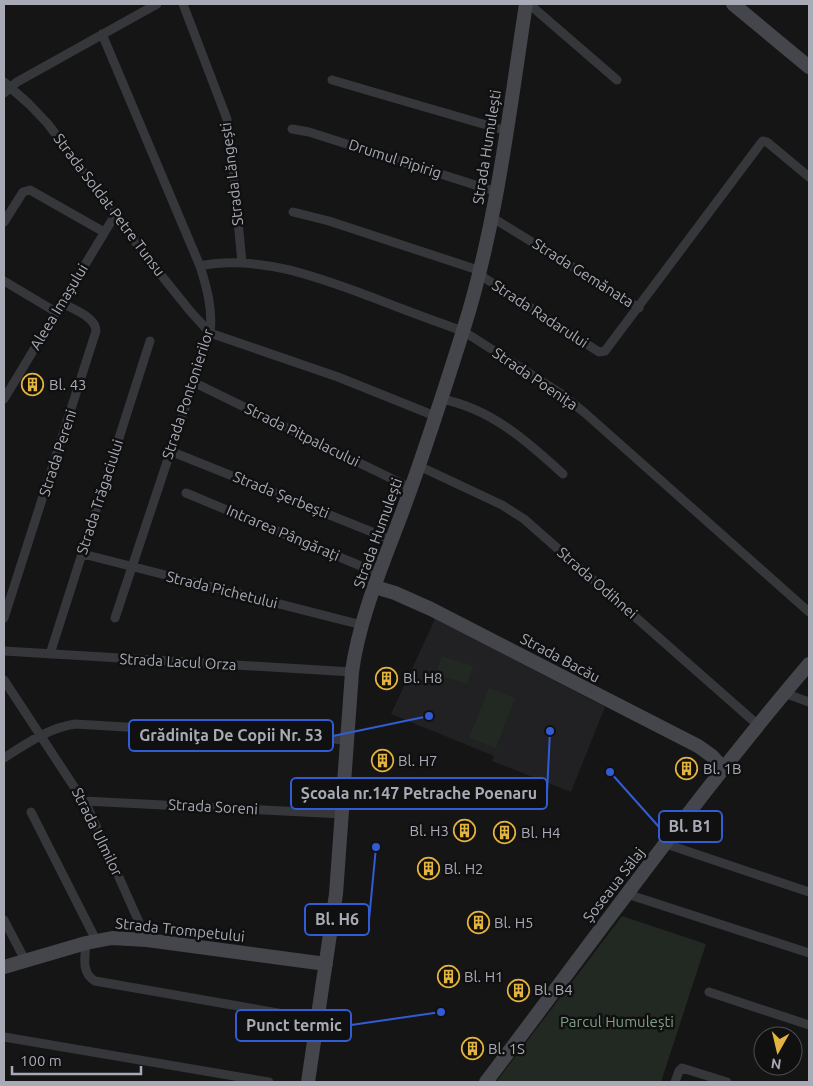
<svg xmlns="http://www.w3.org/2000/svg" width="813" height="1086" viewBox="0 0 813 1086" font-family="Ubuntu,sans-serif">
<rect width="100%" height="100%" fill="#151516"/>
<!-- built -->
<path fill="#212123" d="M435,619L605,707L571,792L492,761L494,756L391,714Z"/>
<!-- green -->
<path fill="#212922" d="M442,656L473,666L467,684L436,674Z
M489,688L515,698L496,748L469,738Z
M622,916L706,944L661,1082H496Z"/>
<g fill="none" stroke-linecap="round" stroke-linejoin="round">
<!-- street -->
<path stroke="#36373b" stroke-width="9" d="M183,4L227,119L230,137L242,263
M529,4L617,80
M102,34L200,266C207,288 213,310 210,333L115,618
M332,80L507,131
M4,82L29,104L48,124L145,255L190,311L210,333L338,377L435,416
M4,93L17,82L157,4
M292,129L309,132L497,192
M293,212L329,221L481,271
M493,218L639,308
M4,222L23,192L30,190L104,232
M200,266C259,254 320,278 374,298C402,309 429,319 457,329L471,336L560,393L585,413L809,612
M480,275L599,352L605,351L761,143L763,141L767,142L809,177
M4,281L56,312
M193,382L411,488
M4,399L115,215
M441,399C490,408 527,441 563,474
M170,451L392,540
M419,466L502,505L524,519L758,725
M186,493L380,574
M83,554L362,625
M4,618L96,331C96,317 73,309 62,303
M4,651L352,672
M50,654L150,341
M4,680L88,808L147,940
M784,693L809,702
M4,758C26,744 48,728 75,724L347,740
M84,801L342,814
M31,812L96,940
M666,844L809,892
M627,894L809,953
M4,920L25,960
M86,943C85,957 81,973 95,981L318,1020
M709,992L809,1025
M4,1037L269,1082
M675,1082L679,1071L682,1068L727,1082"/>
<!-- secondary -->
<path stroke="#44464b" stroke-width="14" d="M733,4L809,67
M375,587L395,593L431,609L698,746L712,756L724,769
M4,967L86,943L112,938L147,940L326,964
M308,1082L336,894L352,672C359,618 384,561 403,510C425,451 444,391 463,331C497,224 509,113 526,4
M486,1082C592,942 695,798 809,664"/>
</g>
<!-- icons -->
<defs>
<symbol id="building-ring" viewBox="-11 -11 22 22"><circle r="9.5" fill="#101011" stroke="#e2b341" stroke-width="1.5"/><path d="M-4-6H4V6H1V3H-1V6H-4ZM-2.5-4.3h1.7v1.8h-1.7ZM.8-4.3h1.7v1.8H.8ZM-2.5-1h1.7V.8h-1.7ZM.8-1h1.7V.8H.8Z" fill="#e2b341"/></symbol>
</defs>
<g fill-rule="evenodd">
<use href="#building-ring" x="20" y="372" width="25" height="25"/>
<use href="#building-ring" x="374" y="666" width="25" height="25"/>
<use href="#building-ring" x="370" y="748" width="25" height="25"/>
<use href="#building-ring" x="674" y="756" width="25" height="25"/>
<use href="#building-ring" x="452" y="818" width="25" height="25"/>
<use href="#building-ring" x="492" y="820" width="25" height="25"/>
<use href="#building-ring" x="416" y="856" width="25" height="25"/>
<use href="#building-ring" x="466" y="910" width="25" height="25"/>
<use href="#building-ring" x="436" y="964" width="25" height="25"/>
<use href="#building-ring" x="506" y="978" width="25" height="25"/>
<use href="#building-ring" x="460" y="1036" width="25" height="25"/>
</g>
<g text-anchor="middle" stroke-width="5" stroke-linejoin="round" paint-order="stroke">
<!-- street labels -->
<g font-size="15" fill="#a8abb5" stroke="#101011">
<text transform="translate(487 147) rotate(-81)" y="5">Strada Humulești</text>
<text transform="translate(395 159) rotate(18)" y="5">Drumul Pipirig</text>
<text transform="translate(232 174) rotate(-97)" y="5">Strada Lăngești</text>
<text transform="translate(109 205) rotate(53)" y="5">Strada Soldat Petre Tunsu</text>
<text transform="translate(583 273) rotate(32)" y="5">Strada Gemănata</text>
<text transform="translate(59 307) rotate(-59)" y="5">Aleea Imașului</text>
<text transform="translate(540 314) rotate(33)" y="5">Strada Radarului</text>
<text transform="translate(535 379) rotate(34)" y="5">Strada Poenița</text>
<text transform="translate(188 394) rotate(-72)" y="5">Strada Pontonierilor</text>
<text transform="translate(302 435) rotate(26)" y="5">Strada Pitpalacului</text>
<text transform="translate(58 453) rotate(-72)" y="5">Strada Pereni</text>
<text transform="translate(281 495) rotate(22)" y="5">Strada Șerbești</text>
<text transform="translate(100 497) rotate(-72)" y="5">Strada Trăgaciului</text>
<text transform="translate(283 533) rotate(23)" y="5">Intrarea Pângărați</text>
<text transform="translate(378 533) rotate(-70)" y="5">Strada Humulești</text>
<text transform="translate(597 583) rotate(41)" y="5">Strada Odihnei</text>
<text transform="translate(222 590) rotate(14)" y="5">Strada Pichetului</text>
<text transform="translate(560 658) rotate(28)" y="5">Strada Bacău</text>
<text transform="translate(178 662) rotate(3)" y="5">Strada Lacul Orza</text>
<text transform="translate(213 807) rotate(3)" y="5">Strada Soreni</text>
<text transform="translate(97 832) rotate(64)" y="5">Strada Ulmilor</text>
<text transform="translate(614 885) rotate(-52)" y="5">Șoseaua Sălaj</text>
<text transform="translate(180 930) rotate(6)" y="5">Strada Trompetului</text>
</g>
<!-- poi labels -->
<g font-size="15" fill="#a8abb5" stroke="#101011" text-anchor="start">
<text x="49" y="390">Bl. 43</text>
<text x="403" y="683">Bl. H8</text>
<text x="398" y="766">Bl. H7</text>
<text x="703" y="774">Bl. 1B</text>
<text x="449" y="836" text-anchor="end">Bl. H3</text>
<text x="521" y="838">Bl. H4</text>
<text x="444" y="874">Bl. H2</text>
<text x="494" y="928">Bl. H5</text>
<text x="464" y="982">Bl. H1</text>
<text x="534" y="995">Bl. B4</text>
<text x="488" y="1054">Bl. 1S</text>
</g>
<!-- park labels -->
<g font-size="15" fill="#809f84" stroke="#101011">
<text x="617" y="1027">Parcul Humulești</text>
</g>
</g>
<!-- callouts -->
<path fill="none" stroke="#325cd3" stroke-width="2" d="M429 716L333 736M550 731L547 793M610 772L659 827M376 847L369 920M441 1012L351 1025"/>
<g fill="#325cd3" stroke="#101011" stroke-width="2">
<circle cx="429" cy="716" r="5"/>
<circle cx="550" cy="731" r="5"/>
<circle cx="610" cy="772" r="5"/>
<circle cx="376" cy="847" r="5"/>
<circle cx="441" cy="1012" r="5"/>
</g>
<g fill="#101011" stroke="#325cd3" stroke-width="2">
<rect x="129" y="720" width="204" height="31" rx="5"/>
<rect x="291" y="778" width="256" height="31" rx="5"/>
<rect x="659" y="811" width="63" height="31" rx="5"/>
<rect x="305" y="904" width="64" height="31" rx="5"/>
<rect x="236" y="1010" width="115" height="31" rx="5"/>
</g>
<g font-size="16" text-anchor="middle" font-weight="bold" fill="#a8abb5">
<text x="231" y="741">Grădiniţa De Copii Nr. 53</text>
<text x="419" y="799">Școala nr.147 Petrache Poenaru</text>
<text x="690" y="832">Bl. B1</text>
<text x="337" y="925">Bl. H6</text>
<text x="294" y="1031">Punct termic</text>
</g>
<!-- border -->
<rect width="813" height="1086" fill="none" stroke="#a8abb5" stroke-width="10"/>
<!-- north arrow -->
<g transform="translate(778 1051) rotate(188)"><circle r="24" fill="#101011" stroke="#4d4e53"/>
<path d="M0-4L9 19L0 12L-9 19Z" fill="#e2b341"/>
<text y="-8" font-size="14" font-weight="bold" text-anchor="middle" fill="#a8abb5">N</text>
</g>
<!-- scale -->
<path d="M12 1066v8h129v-8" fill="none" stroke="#a8abb5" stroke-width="2.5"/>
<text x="20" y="1066" font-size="15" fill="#a8abb5" stroke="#101011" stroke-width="4" paint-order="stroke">100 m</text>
</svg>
